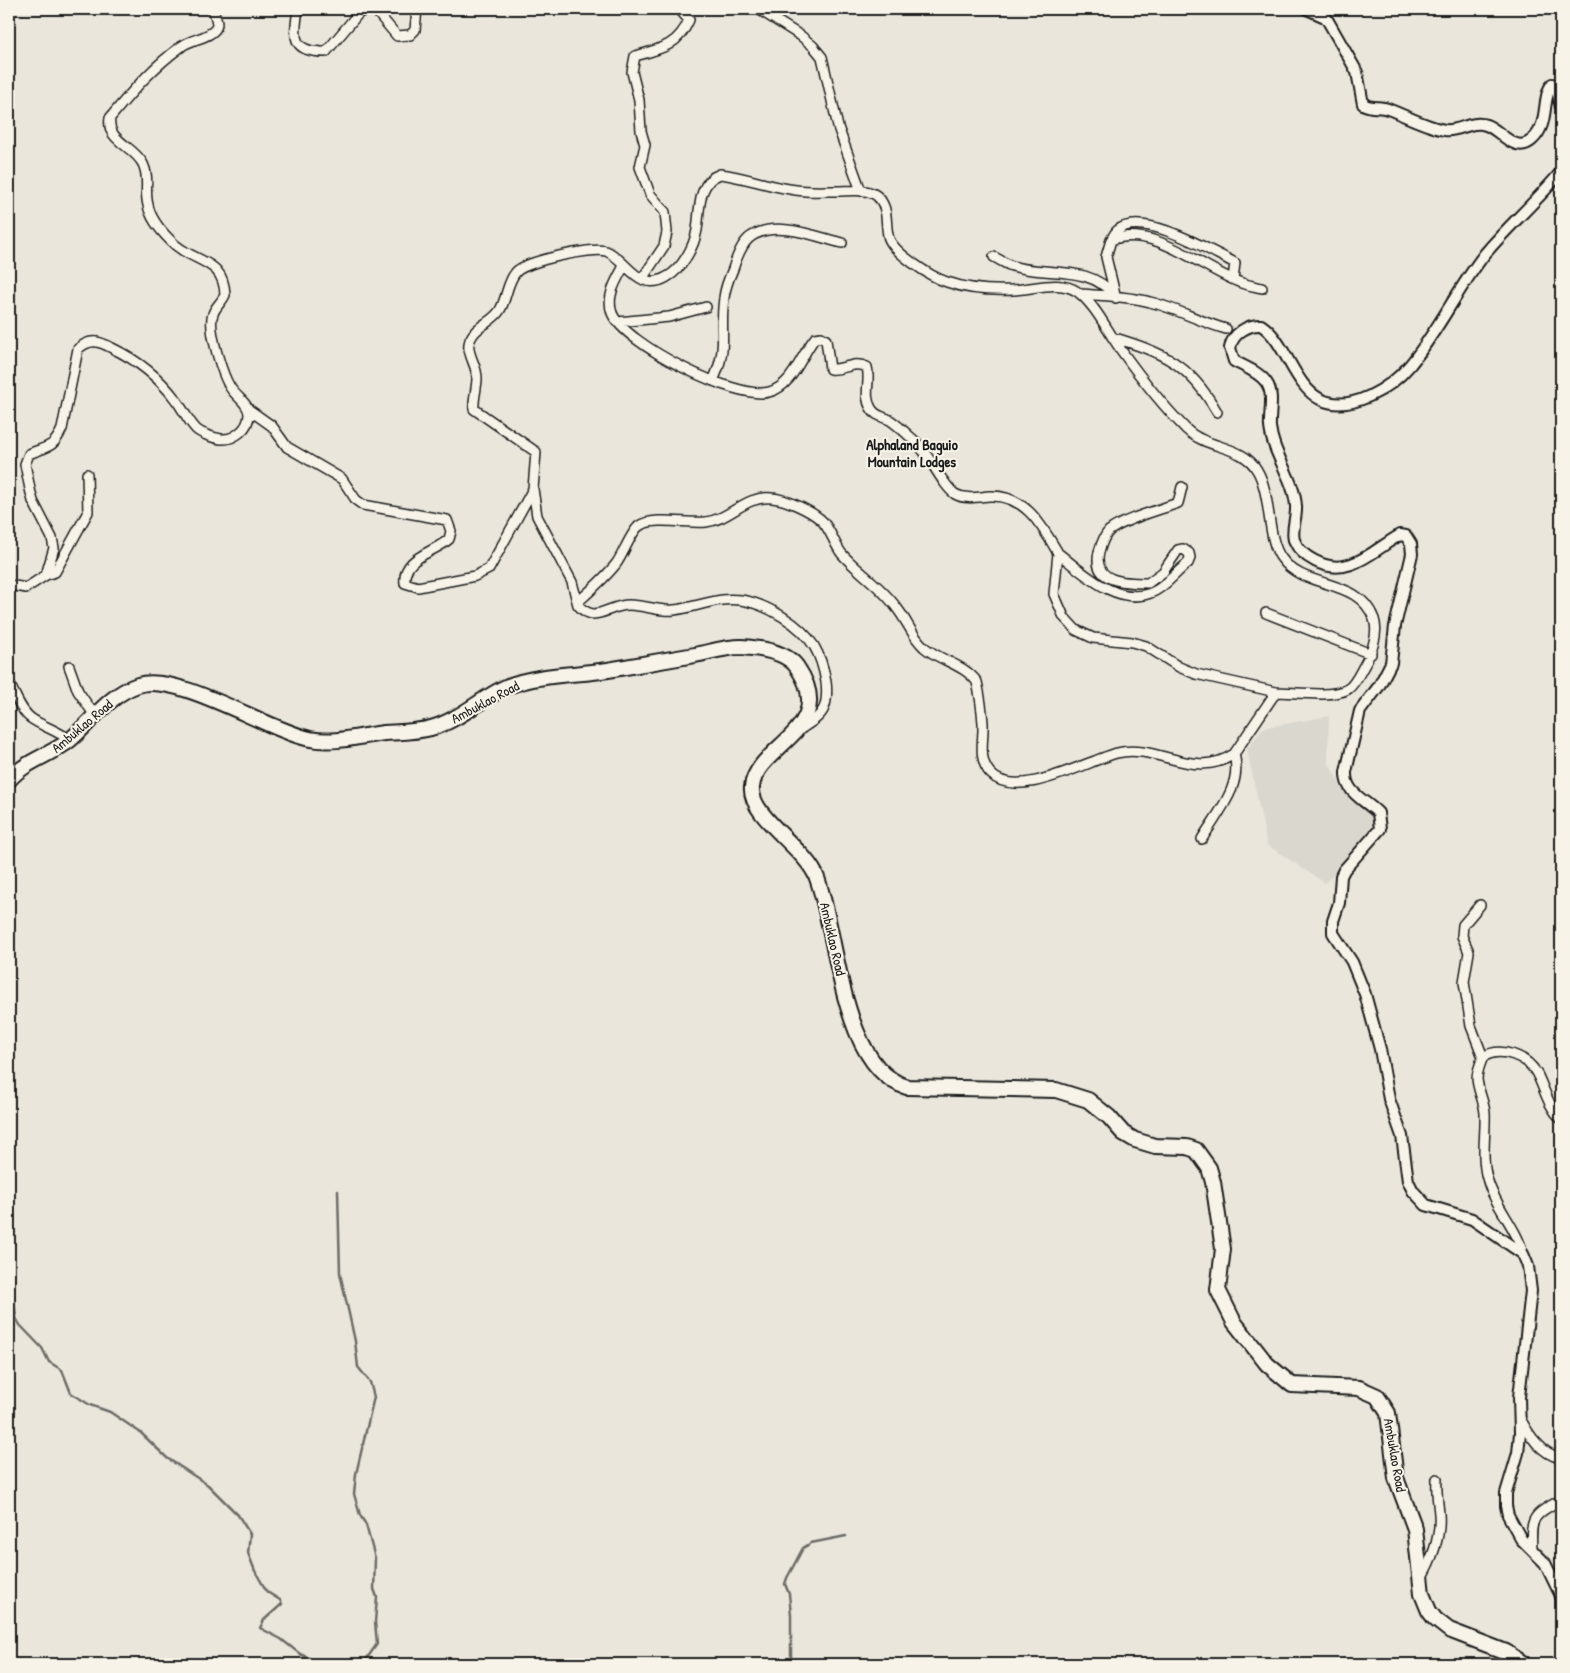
<svg xmlns="http://www.w3.org/2000/svg" width="1570" height="1673" viewBox="0 0 1570 1673" font-family="'Patrick Hand',sans-serif">
<rect width="100%" height="100%" fill="#eae6dc"/>
<filter id="ink" filterUnits="userSpaceOnUse"><feTurbulence type="fractalNoise" baseFrequency=".02" numOctaves="2"/><feDisplacementMap in="SourceGraphic" scale="10" xChannelSelector="R" yChannelSelector="G"/><feConvolveMatrix kernelMatrix="1 2 1 2 8 2 1 2 1" color-interpolation-filters="sRGB"/></filter>
<g filter="url(#ink)">
<!-- built -->
<path fill="#dad7ce" d="M1329,716L1328,762L1348,798L1379,816L1372,835L1325,883L1267,845L1247,749L1263,728Z"/>
<g fill="none" stroke-linecap="round" stroke-linejoin="round">
<!-- stream -->
<path stroke="#6d6c68" stroke-width="2.5" d="M338,1191L340,1273L355,1341L358,1367L370,1382L374,1397L356,1474L354,1494L360,1515L366,1525L375,1558L374,1589L377,1597L375,1622L377,1644L363,1664
M9,1289L13,1294L16,1318L20,1325L42,1348L49,1362L62,1370L71,1393L90,1405L110,1412L141,1433L167,1458L208,1485L238,1515L250,1534L248,1553L255,1571L267,1592L280,1600L282,1604L264,1620L260,1628L281,1639L300,1654L322,1664
M791,1664V1615L789,1594L785,1584L787,1578L803,1548L811,1543L846,1536"/>
<defs>
<path id="minor" d="M298,9C294,38 291,52 326,52L358,14L364,10L376,11L397,36L410,35L415,30L417,9
M758,9L801,36L813,46L822,57L838,127L861,191
M1111,240C1113,237 1115,232 1118,230C1143,210 1211,251 1235,263L1233,279
M994,257C1000,260 1006,264 1012,266C1048,277 1088,263 1115,296
M624,266C616,281 606,296 612,313C624,344 737,401 769,392C793,386 801,355 815,338L821,337L826,340L830,369C844,371 853,360 867,367C871,380 863,395 871,408C875,416 882,416 890,420C899,426 908,435 916,442C930,456 943,486 955,494C965,500 978,497 989,496C1025,494 1042,526 1058,553
M642,279L664,246L667,232L665,212L650,194L640,167L645,145L641,131L639,100L632,72L635,56C661,49 678,46 689,20L679,9
M1081,294C1103,296 1128,296 1150,302C1176,308 1200,322 1226,329
M1116,298L1106,257L1111,240C1154,224 1201,268 1239,282C1246,285 1254,286 1262,288
M618,322L669,317L706,307
M1112,337C1164,353 1189,363 1217,412
M713,381C729,346 719,332 724,298C725,288 729,278 733,269C736,259 743,241 752,236C777,220 817,237 842,243
M248,409L272,426L287,447L342,479L356,500L363,505L447,520L451,531L449,539C434,553 402,557 405,583L418,587L475,576L489,569L533,489
M46,575L55,572L88,512L87,474
M9,585L26,588L46,575L54,548L52,538L33,501L30,489L25,464L29,454C47,446 53,449 62,429L78,349C90,338 99,341 112,348C139,361 159,377 176,400C183,409 188,421 196,429C201,434 214,438 221,439C234,440 249,429 249,414C249,404 238,398 232,390C223,378 207,328 213,314C215,307 222,302 225,295C224,257 192,264 170,240C161,231 150,217 148,205C144,191 150,178 143,164C133,145 106,141 110,118C132,91 154,66 182,46C191,39 210,38 216,28C219,23 214,14 213,9
M578,605L572,582L537,516L533,489L536,452L474,409C473,399 477,388 477,378C477,361 460,349 475,332C482,324 494,320 500,310C507,298 507,282 516,272C525,261 593,247 606,251C627,259 638,294 667,277C682,269 694,247 697,230C700,211 697,182 720,174C746,177 770,187 796,190C809,192 824,191 837,191C850,191 867,188 877,196C889,207 885,221 888,235C890,251 931,277 947,282C967,289 991,291 1013,290C1035,289 1060,279 1078,292C1097,307 1107,331 1121,350C1141,378 1163,406 1187,430C1207,449 1243,445 1257,470C1272,495 1266,539 1282,559C1304,590 1359,577 1374,619C1379,634 1372,651 1365,664C1360,672 1356,683 1348,689C1333,698 1294,692 1276,692
M1266,613L1371,654
M69,666L78,691L95,716
M9,683C15,694 21,712 32,719C44,727 58,731 70,740
M799,730C808,724 820,718 824,708C827,701 827,689 826,682C824,670 820,656 814,646C800,624 767,604 741,600C715,597 699,607 674,610C661,612 644,605 629,605C608,605 595,625 578,605V602C591,590 605,578 616,564C623,555 631,532 639,526C653,516 688,524 706,522C731,519 745,495 772,498C786,499 809,510 820,519C830,527 834,544 842,554C859,573 881,586 896,607C907,620 911,635 924,647C940,661 964,664 977,682C980,695 982,709 983,723C984,741 977,759 991,774C1017,801 1087,761 1117,753C1157,743 1194,781 1234,754L1276,692L1196,674L1179,667L1146,646L1132,642L1093,638L1076,630L1064,617L1054,594L1058,553C1083,573 1120,609 1155,591C1168,584 1176,572 1188,563L1190,558L1189,553L1183,549L1178,550L1163,572L1148,583C1126,583 1092,583 1099,552C1101,545 1104,536 1109,531C1124,519 1159,510 1178,503L1182,487
M1202,839C1218,812 1243,786 1234,754
M1480,905L1463,925L1462,936L1469,952L1464,982L1471,1026L1483,1057
M1523,1254C1517,1227 1494,1206 1487,1178C1481,1157 1486,1134 1485,1113C1484,1101 1478,1091 1477,1079C1477,1071 1480,1064 1483,1057C1501,1046 1527,1056 1537,1074C1545,1090 1548,1106 1561,1119
M1520,1418C1529,1435 1541,1454 1561,1458
M1532,1549C1530,1517 1533,1515 1561,1500
M1420,1580C1432,1560 1441,1538 1439,1514C1438,1502 1436,1491 1437,1479"/>
<path id="tertiary" d="M1307,9L1325,17L1328,21L1357,72L1363,104C1371,109 1379,106 1388,109C1404,115 1429,128 1445,130C1459,132 1471,120 1486,125C1501,130 1515,155 1532,140C1550,124 1541,99 1552,84L1556,86L1561,106
M1561,172C1537,201 1508,226 1484,255C1457,290 1438,331 1410,365C1391,388 1350,414 1320,399C1294,386 1285,340 1261,325C1248,324 1232,334 1230,348L1234,361C1245,367 1259,372 1266,382C1275,394 1269,413 1270,427C1273,455 1294,478 1296,506C1297,517 1291,529 1294,540C1298,550 1305,556 1315,561C1349,579 1373,550 1400,535L1406,536L1411,544L1412,554L1395,626L1391,663L1379,686L1360,711L1346,772C1345,793 1364,799 1378,813L1380,829L1344,870L1341,876L1339,903L1333,921V933L1352,962L1365,994L1380,1049L1389,1099L1402,1136L1408,1181L1413,1191L1426,1205L1472,1219L1523,1254L1528,1266L1531,1291L1519,1397L1520,1433L1518,1453L1506,1493V1506L1508,1515L1521,1539L1545,1563L1561,1596"/>
<path id="primary" d="M9,780C25,761 51,755 70,740C92,721 110,694 138,685C178,672 267,730 310,739C334,744 360,736 384,733C399,732 416,732 431,728C460,720 481,698 508,686C539,674 576,675 608,670C637,665 666,660 695,655C710,652 726,647 741,647C759,648 786,651 797,667C840,730 756,745 752,787C749,817 806,848 817,878C838,935 841,1068 907,1087L1056,1090L1088,1100L1109,1117L1123,1133L1135,1140L1155,1146L1187,1147L1196,1150L1209,1168L1213,1182L1223,1249L1218,1290L1234,1322L1267,1364L1292,1385L1359,1388L1377,1396L1388,1413L1396,1478L1415,1529L1422,1594L1429,1611L1435,1619L1449,1630L1506,1652L1524,1664"/>
</defs>
<!-- minor casing -->
<use href="#minor" stroke="#1c1c1c" stroke-width="12"/>
<!-- tertiary casing -->
<use href="#tertiary" stroke="#1c1c1c" stroke-width="14"/>
<!-- primary casing -->
<use href="#primary" stroke="#1c1c1c" stroke-width="18"/>
<!-- minor -->
<use href="#minor" stroke="#f7f3e8" stroke-width="9"/>
<!-- tertiary -->
<use href="#tertiary" stroke="#f7f3e8" stroke-width="10"/>
<!-- primary -->
<use href="#primary" stroke="#f7f3e8" stroke-width="14"/>
</g>
</g>
<g text-anchor="middle" stroke-width="4" stroke-linejoin="round" paint-order="stroke">
<!-- street labels -->
<g font-size="14" fill="#1c1c1c" stroke="#f7f3e8">
<text transform="translate(485 702) rotate(-28)" y="5">Ambuklao Road</text>
<text transform="translate(82 726) rotate(-40)" y="5">Ambuklao Road</text>
<text transform="translate(833 939) rotate(77)" y="5">Ambuklao Road</text>
<text transform="translate(1395 1455) rotate(80)" y="5">Ambuklao Road</text>
</g>
<!-- neighbourhood labels -->
<g font-size="15" font-weight="bold" fill="#1c1c1c" stroke="#f7f3e8">
<text x="912" y="450">Alphaland Baguio<tspan x="912" dy="17">Mountain Lodges</tspan></text>
</g>
</g>
<!-- margin -->
<rect width="1570" height="1673" fill="none" stroke="#f7f3e8" stroke-width="30"/>
<rect x="15" y="15" width="1540" height="1643" fill="none" stroke="#1c1c1c" stroke-width="2" filter="url(#ink)"/>
</svg>
